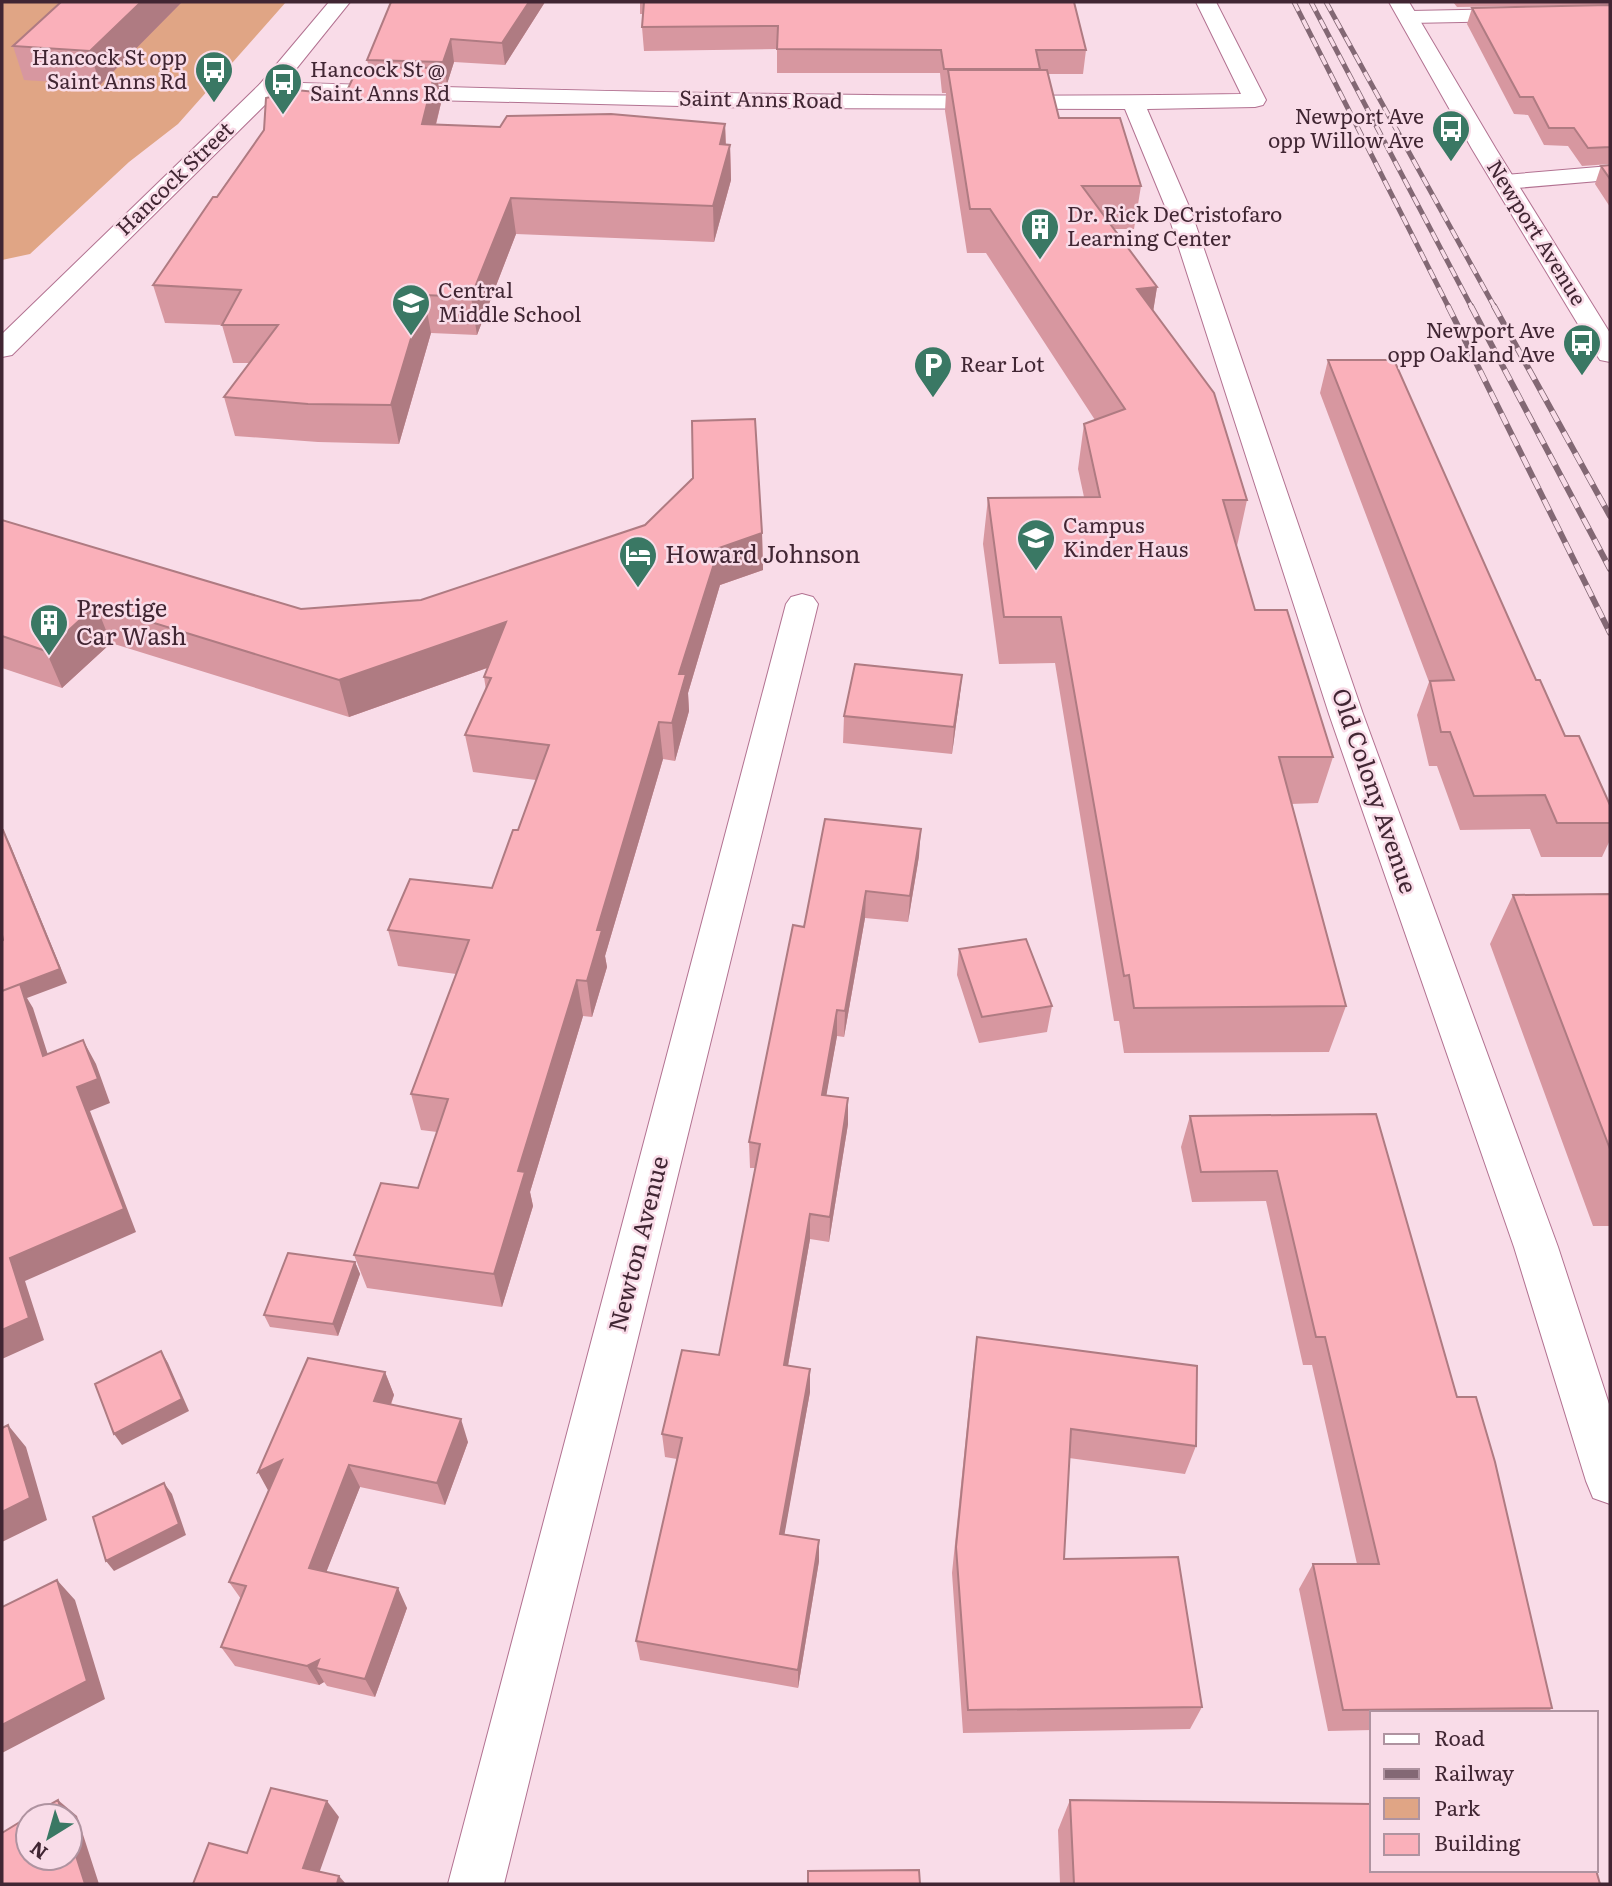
<svg xmlns="http://www.w3.org/2000/svg" width="1612" height="1886" viewBox="0 0 1612 1886" font-family="Literata,serif">
<rect width="100%" height="100%" fill="#f9dce8"/>
<!-- green -->
<path fill="#e0a585" d="M2,2H286L178,124L129,162L30,254L2,260Z"/>
<g fill="none" stroke-linecap="round" stroke-linejoin="round">
<defs>
<path id="minor" d="M1196,2H1216L1266,100L1263,105L1255,107L1147,109L1191,211L1363,714L1558,1247L1610,1407V1504L1593,1498L1586,1481L1514,1247L1329,714L1167,211L1125,109L762,108L268,96L260,94L257,89L260,84L268,82C592,92 916,99 1241,94Z
M1610,7V19L1410,23L1403,21L1400,17L1403,13L1410,11Z
M1610,166V180L1505,189L1497,187L1493,182L1497,177L1505,175Z
M802,594L813,597L818,604L504,1884H448L786,604L791,597Z"/>
<path id="secondary" d="M1389,2H1409L1496,149L1610,333V362L1600,360L1596,354L1472,149Z"/>
<path id="primary" d="M329,2H350L276,94L12,355L2,357V334L260,84Z"/>
</defs>
<!-- minor casing -->
<use href="#minor" stroke="#b27291" stroke-width="2"/>
<!-- secondary casing -->
<use href="#secondary" stroke="#b27291" stroke-width="2"/>
<!-- primary casing -->
<use href="#primary" stroke="#b27291" stroke-width="2"/>
<!-- minor -->
<use href="#minor" fill="#fff" fill-rule="evenodd"/>
<!-- secondary -->
<use href="#secondary" fill="#fff" fill-rule="evenodd"/>
<!-- primary -->
<use href="#primary" fill="#fff" fill-rule="evenodd"/>
<defs>
<path id="rail-far1" d="M1294,2L1449,308
M1311,2L1472,308
M1326,2L1495,308"/>
<path id="rail" d="M1448,306L1610,633
M1471,306L1610,569
M1494,306L1610,516"/>
</defs>
<!-- rail-far1 casing -->
<use href="#rail-far1" stroke="#836874" stroke-width="5"/>
<!-- rail casing -->
<use href="#rail" stroke="#836874" stroke-width="6"/>
<!-- rail-far1 -->
<use href="#rail-far1" stroke="#f9dce8" stroke-width="3.5" stroke-dasharray="10" stroke-linecap="butt"/>
<!-- rail -->
<use href="#rail" stroke="#f9dce8" stroke-width="4.5" stroke-dasharray="12" stroke-linecap="butt"/>
</g>
<!-- wall -->
<path fill="#d797a0" d="M61,2H182L100,85L24,80L13,46Z
M391,2H545L505,65L454,62L447,84H438L441,103L436,125L500,127L725,124L726,144L730,145L731,180L714,242L516,234L477,335L431,333L399,444L318,442L235,436L224,397L250,363H233L222,325L165,323L153,285L264,130L345,95L369,67L367,60Z
M640,2H1074L1086,50L1083,74H1047L1059,118L1141,186L1134,229H1114L1157,287L1153,311L1247,500L1237,546L1255,610L1333,757L1318,803L1291,804L1346,1006L1329,1052L1124,1053L1119,1021H1114L1055,663L999,664L983,544L988,498L1084,497L1078,469L1084,424L1095,420L986,253H967L945,111L946,93H942L940,73H777V49L644,51L642,27L643,14H640Z
M1453,2H1610V5L1457,7Z
M1610,5V164L1582,166L1568,146L1544,145L1528,115L1514,114L1467,24L1472,8Z
M1610,165V207L1595,184L1601,166Z
M1328,360L1536,680L1565,736L1610,805V840L1602,857H1541L1530,829L1460,830L1437,766H1429L1417,715L1429,682L1320,393Z
M2,520L301,609L421,600L762,533L763,570L720,585L688,693L689,711L675,761L663,759L605,956L607,967L592,1017L583,1016L530,1192L533,1206L502,1307L367,1288L354,1255L418,1188L437,1132L421,1130L411,1094L456,974L398,966L388,930L492,888L518,830L536,780L473,772L465,735L486,690L484,677L487,668L349,717L111,643L62,688L2,668Z
M962,675L959,702L952,754L843,743L844,716Z
M919,856L908,922L865,918L844,1037L837,1036L826,1095L848,1124L829,1242L810,1239L788,1366L810,1392L784,1534L819,1540V1561L798,1688L640,1660L636,1641L677,1459L665,1457L662,1434L719,1355L755,1168H750L749,1142L804,927Z
M1610,894V1226H1593L1490,944L1513,895Z
M959,949L1052,1006L1047,1032L979,1043L957,975Z
M1376,1114L1457,1397L1552,1708L1547,1713H1372V1730L1328,1731L1299,1589L1313,1564H1357L1312,1365H1303L1266,1201L1192,1202L1181,1147L1190,1116Z
M355,1262L360,1274L338,1336L270,1327L264,1315Z
M977,1337L1196,1446L1185,1474L1069,1458L1064,1559L1202,1707L1190,1729L963,1733L952,1573L973,1367Z
M385,1372L394,1395L391,1405L468,1442L445,1505L360,1487L326,1572L407,1608L375,1697L327,1686L324,1682L319,1685L235,1666L221,1647L241,1599L229,1582Z
M1070,1800L1600,1884H1060L1058,1830Z"/>
<!-- shaded-wall -->
<path fill="#af7b82" d="M141,2H182L100,85L90,51Z
M529,2H545L505,65L502,43Z
M451,39L454,62L447,84L443,62Z
M436,68L441,103L427,159L422,124Z
M725,124L726,157L730,145L731,180L714,242L713,206L720,144Z
M511,198L516,234L477,335L471,297Z
M1157,287L1150,331L1137,289Z
M424,295L431,333L399,444L391,405Z
M762,533L763,570L720,585L688,693L689,711L675,761L672,723L679,674L719,548Z
M96,605L111,643L62,688L46,651Z
M506,622L512,659L349,717L339,680Z
M962,675L959,702L952,754L954,727Z
M659,722L663,759L605,956L607,967L592,1017L587,981L597,930Z
M921,829L919,856L908,922L910,896Z
M3,830L10,844L67,983L27,998L33,1008L56,1080L43,1056L20,984Z
M866,891L865,918L844,1037L845,1011Z
M577,980L583,1016L530,1192L533,1206L502,1307L494,1274L518,1171Z
M837,1010V1036L822,1120V1095Z
M83,1040L96,1064L110,1103L90,1111L136,1232L25,1281L44,1340L2,1359V1330L10,1258L77,1087Z
M848,1098V1124L829,1242L830,1217Z
M810,1214V1239L784,1388V1365Z
M355,1262L360,1274L338,1336L333,1324Z
M161,1351L168,1363L189,1411L122,1445L114,1434Z
M810,1369V1392L781,1554L780,1534Z
M385,1372L394,1395L383,1424L374,1401Z
M461,1419L468,1442L445,1505L437,1483Z
M8,1425L26,1447L47,1520L2,1542V1512Z
M282,1460L270,1494L258,1472Z
M349,1465L360,1487L320,1588L309,1568Z
M164,1483L172,1494L186,1535L114,1571L106,1561Z
M819,1540V1561L798,1688V1670Z
M57,1580L75,1600L105,1699L2,1753V1725Z
M398,1588L407,1608L375,1697L365,1679Z
M319,1660L316,1668L324,1682L319,1685L307,1666Z
M58,1800L77,1816L99,1884H85L70,1837V1816H63Z
M327,1801L339,1817L316,1882L303,1868Z
M339,1876L346,1884H337Z"/>
<!-- building -->
<path fill="#fab0ba" stroke="#af7b82" stroke-width="2" d="M61,2H141L90,51L13,46Z
M391,2H529L502,43L451,39L443,62L367,60Z
M644,2H1074L1086,50H1036L1040,69H944L941,50L777,49L778,26L642,27Z
M1610,5V147L1588,148L1574,128H1549L1533,97H1520L1472,8Z
M358,67L436,68L422,124L500,127L507,116L611,114L725,124L720,144L730,145L713,206L511,198L471,297L424,295L391,405L308,404L224,397L278,325H222L241,290L153,285L213,197H217L264,130L266,98L296,90L345,95Z
M948,70H1047L1059,118H1120L1141,186H1082L1157,287L1137,289L1214,393L1247,500H1223L1255,610H1287L1333,757H1279L1346,1006L1134,1008L1129,975L1124,976L1061,617H1004L988,498L1100,497L1084,424L1125,409L990,209H970Z
M1610,165V179L1601,166Z
M1328,360H1394L1536,680H1540L1565,736H1579L1610,805V823H1557L1545,795L1474,796L1450,732H1441L1430,681L1454,680Z
M755,419L762,533L719,548L679,674H686L672,723L659,722L597,930H602L587,981L577,980L518,1171L525,1172L494,1274L354,1255L381,1183L418,1188L448,1099L411,1094L469,940L388,930L410,879L492,888L513,830H518L549,745L465,735L491,678L484,677L506,622L339,680L96,605L46,651L2,636V520L301,609L421,600L645,525L693,478L692,421Z
M855,664L962,675L954,727L844,716Z
M825,819L921,829L910,896L866,891L845,1011L837,1010L822,1095L848,1098L830,1217L810,1214L784,1365L810,1369L780,1534L819,1540L798,1670L636,1641L682,1438L662,1434L682,1350L719,1355L760,1144L749,1142L793,925L804,927Z
M2,830H3L60,969L2,991V941L3,940L2,935Z
M1610,894V1149L1513,895Z
M1026,939L1052,1006L982,1017L959,949Z
M20,984L43,1056L83,1040L98,1079L77,1087L124,1209L10,1258L29,1318L2,1330V991Z
M1376,1114L1457,1397H1476L1495,1462L1552,1708L1343,1710L1313,1564H1379L1325,1337H1316L1277,1171L1201,1172L1190,1116Z
M288,1253L355,1262L333,1324L264,1315Z
M977,1337L1197,1366L1196,1446L1071,1429L1064,1559L1178,1557L1202,1707L968,1710L956,1547Z
M161,1351L182,1399L114,1434L95,1384Z
M308,1358L385,1372L374,1401L461,1419L437,1483L349,1465L309,1568L398,1588L365,1679L316,1668L319,1660L307,1666L221,1647L246,1586L229,1582L282,1460L258,1472Z
M8,1425L30,1498L2,1512V1428Z
M164,1483L179,1524L106,1561L93,1517Z
M57,1580L87,1681L2,1725V1607Z
M271,1788L327,1801L303,1868L339,1876L337,1884H193L209,1843L247,1853Z
M58,1800L63,1816H30Z
M1070,1800L1372,1804V1870H1596L1600,1884H1074Z
M28,1817V1858H70V1837L85,1884H2V1833Z
M919,1870L920,1884H808V1871Z"/>
<!-- icons -->
<defs>
<symbol id="bus-pin" viewBox="-11 -11 22 30"><path d="M0 17L-7.5 6A9.5 9.5 0 1 1 7.5 6Z" fill="#3a7864" stroke="#f9dce8"/><path d="M-5-6H5V4H4V6H2V4H-2V6H-4V4H-5ZM-3.5-4V0h7V-4ZM-3.5 1.2v1.5H-2V1.2ZM2 1.2v1.5H3.5V1.2Z" fill="#fff"/></symbol>
<symbol id="building-pin" viewBox="-11 -11 22 30"><path d="M0 17L-7.5 6A9.5 9.5 0 1 1 7.5 6Z" fill="#3a7864" stroke="#f9dce8"/><path d="M-4-6H4V6H1V3H-1V6H-4ZM-2.5-4.3h1.7v1.8h-1.7ZM.8-4.3h1.7v1.8H.8ZM-2.5-1h1.7V.8h-1.7ZM.8-1h1.7V.8H.8Z" fill="#fff"/></symbol>
<symbol id="school-pin" viewBox="-11 -11 22 30"><path d="M0 17L-7.5 6A9.5 9.5 0 1 1 7.5 6Z" fill="#3a7864" stroke="#f9dce8"/><path d="M0-5L7-2L0 1L-7-2ZM-4 1L0 2.5L4 1V4Q0 6-4 4Z" fill="#fff"/></symbol>
<symbol id="parking-pin" viewBox="-11 -11 22 30"><path d="M0 17L-7.5 6A9.5 9.5 0 1 1 7.5 6Z" fill="#3a7864" stroke="#f9dce8"/><path d="M-3.5-5.5H1a3.5 3.5 0 0 1 0 7H-1V5.5H-3.5ZM-1-3.4V-.6H.8a1.4 1.4 0 0 0 0-2.8Z" fill="#fff"/></symbol>
<symbol id="hotel-pin" viewBox="-11 -11 22 30"><path d="M0 17L-7.5 6A9.5 9.5 0 1 1 7.5 6Z" fill="#3a7864" stroke="#f9dce8"/><path d="M-6-4.5h1.5V1H6V5H4.5V3h-9V5H-6ZM-4 0a1.8 1.8 0 1 1 3.6 0ZM.5 0V-2.5h3Q6-2.5 6 0Z" fill="#fff"/></symbol>
</defs>
<g fill-rule="evenodd">
<use href="#bus-pin" x="192" y="48" width="44" height="60"/>
<use href="#bus-pin" x="261" y="60" width="44" height="60"/>
<use href="#bus-pin" x="1429" y="107" width="44" height="60"/>
<use href="#building-pin" x="1018" y="205" width="44" height="60"/>
<use href="#school-pin" x="389" y="281" width="44" height="60"/>
<use href="#bus-pin" x="1560" y="321" width="44" height="60"/>
<use href="#parking-pin" x="911" y="343" width="44" height="60"/>
<use href="#school-pin" x="1014" y="516" width="44" height="60"/>
<use href="#hotel-pin" x="616" y="533" width="44" height="60"/>
<use href="#building-pin" x="27" y="601" width="44" height="60"/>
</g>
<g text-anchor="middle" stroke-width="5" stroke-linejoin="round" paint-order="stroke">
<!-- far-poi labels -->
<g font-size="21" fill="#412633" stroke="#f9dce8" text-anchor="start">
<text x="187" y="65" text-anchor="end">Hancock St opp<tspan x="187" dy="24">Saint Anns Rd</tspan></text>
<text x="310" y="77">Hancock St @<tspan x="310" dy="24">Saint Anns Rd</tspan></text>
<text x="1424" y="124" text-anchor="end">Newport Ave<tspan x="1424" dy="24">opp Willow Ave</tspan></text>
<text x="1067" y="222">Dr. Rick DeCristofaro<tspan x="1067" dy="24">Learning Center</tspan></text>
<text x="438" y="298">Central<tspan x="438" dy="24">Middle School</tspan></text>
<text x="1555" y="338" text-anchor="end">Newport Ave<tspan x="1555" dy="24">opp Oakland Ave</tspan></text>
<text x="960" y="372">Rear Lot</text>
<text x="1063" y="533">Campus<tspan x="1063" dy="24">Kinder Haus</tspan></text>
</g>
<!-- far-street labels -->
<g font-size="21" fill="#412633" stroke="#f9dce8">
<text transform="translate(761 100) rotate(1)" y="7">Saint Anns Road</text>
<text transform="translate(175 179) rotate(-44)" y="7">Hancock Street</text>
<text transform="translate(1536 233) rotate(58)" y="7">Newport Avenue</text>
</g>
<!-- poi labels -->
<g font-size="24" fill="#412633" stroke="#f9dce8" text-anchor="start">
<text x="665" y="563">Howard Johnson</text>
<text x="76" y="617">Prestige<tspan x="76" dy="28">Car Wash</tspan></text>
</g>
<!-- street labels -->
<g font-size="24" fill="#412633" stroke="#f9dce8">
<text transform="translate(1374 791) rotate(71)" y="8">Old Colony Avenue</text>
<text transform="translate(639 1244) rotate(-76)" y="8">Newton Avenue</text>
</g>
</g>
<!-- border -->
<rect width="1612" height="1886" fill="none" stroke="#412633" stroke-width="7"/>
<!-- legend -->
<rect x="1370" y="1711" width="228" height="161" fill="#f9dce8" stroke="#af93a0" stroke-width="2"/>
<rect x="1384" y="1734" width="35" height="10" fill="#ffffff" stroke="#af93a0" stroke-width="2"/>
<text x="1434" y="1746" font-size="21" fill="#412633">Road</text>
<rect x="1384" y="1769" width="35" height="10" fill="#836874" stroke="#af93a0" stroke-width="2"/>
<text x="1434" y="1781" font-size="21" fill="#412633">Railway</text>
<rect x="1384" y="1798" width="35" height="21" fill="#e0a585" stroke="#af93a0" stroke-width="2"/>
<text x="1434" y="1816" font-size="21" fill="#412633">Park</text>
<rect x="1384" y="1834" width="35" height="21" fill="#fab0ba" stroke="#af93a0" stroke-width="2"/>
<text x="1434" y="1851" font-size="21" fill="#412633">Building</text>
<!-- north arrow -->
<g transform="translate(49 1837) rotate(217)"><circle r="33" fill="#f9dce8" stroke="#af93a0" stroke-width="2"/>
<path d="M0-5L12 26L0 18L-12 26Z" fill="#3a7864"/>
<text y="-10" font-size="19" font-weight="bold" text-anchor="middle" fill="#412633">N</text>
</g>
</svg>
